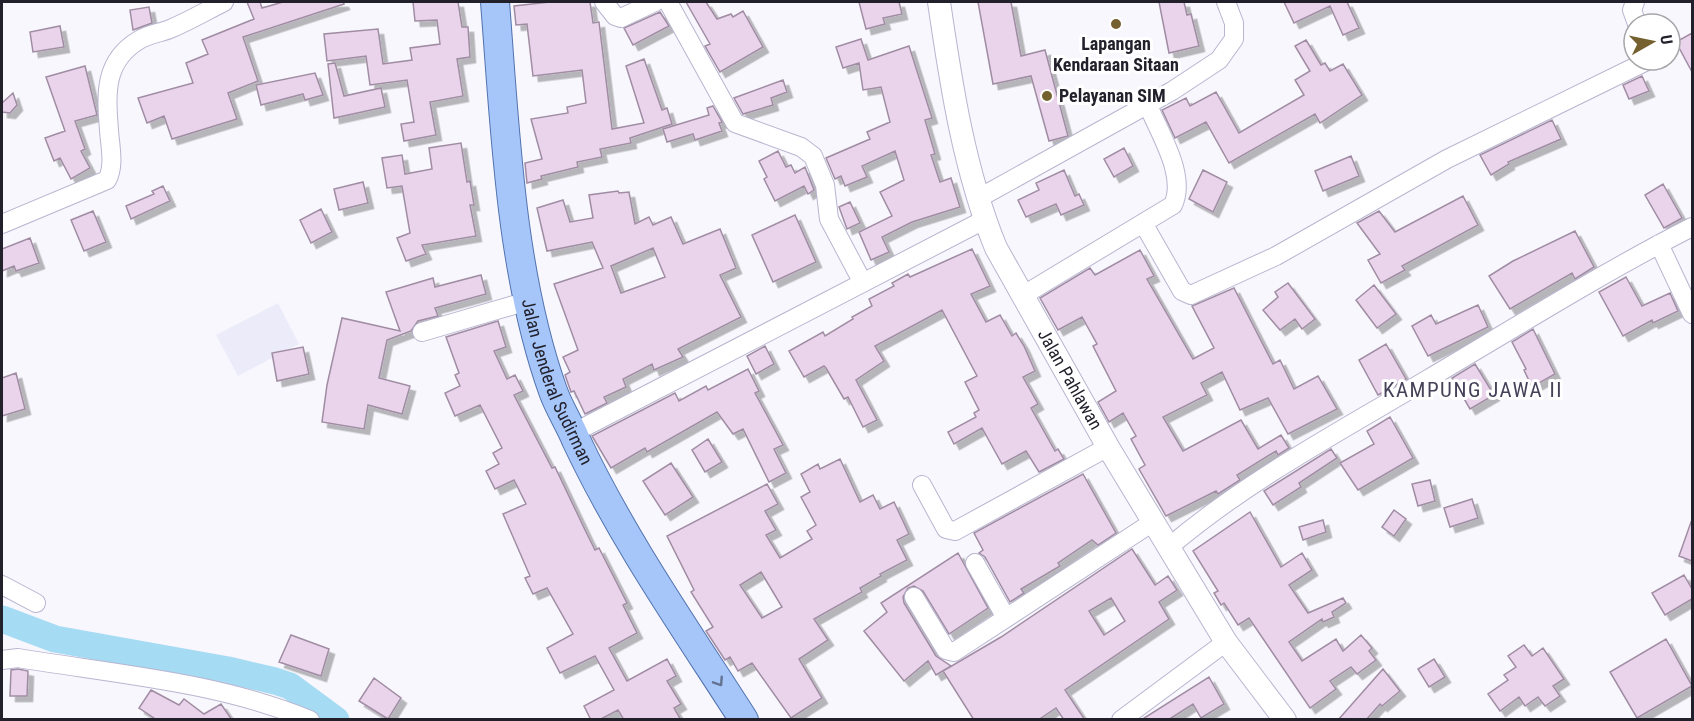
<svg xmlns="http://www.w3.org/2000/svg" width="1694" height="721" viewBox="0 0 1694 721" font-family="'Roboto Condensed',sans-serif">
<defs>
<filter id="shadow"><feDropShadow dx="5.5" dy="5.5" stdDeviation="0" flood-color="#0004"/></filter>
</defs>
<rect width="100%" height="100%" fill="#f8f7fd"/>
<!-- built -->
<path fill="#ecebf9" d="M278,303L299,344L238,376L216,335Z"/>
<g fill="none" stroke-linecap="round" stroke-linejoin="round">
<!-- river -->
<path stroke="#a6dbf4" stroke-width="27" d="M2,619L55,639L228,670L275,681L290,686L336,720"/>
</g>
<!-- building -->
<path fill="#e9d4ec" stroke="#a08da3" stroke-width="1.5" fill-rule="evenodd" filter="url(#shadow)" d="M247,2H260L262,8L283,2H343L344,4L243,37L258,81L228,93L237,119L172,139L164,116L147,123L138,98L193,83L186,63L208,54L202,40L254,19Z
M413,2H458L462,27H468L470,57L457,59L463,96L430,102L436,135L404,141L401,124L414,122L407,80L370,85L366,56L327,61L324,34L378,29L383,64L412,60L410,48L440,44L437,20L415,21Z
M550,2H590L593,23L599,22L612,129L644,123L626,66L644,59L662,110L667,108L672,124L630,138L631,143L600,149L602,157L577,162L578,167L541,176L542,179L527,183L525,163L542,159L531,119L568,113L567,107L586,103L582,70L533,76L527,24L516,25L514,6Z
M686,2H706L717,19L731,14L733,17L743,11L763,47L720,72L705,46L710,44Z
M859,2H899L902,14L883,18L885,24L866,29Z
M978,2H1011L1021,56L1045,50L1068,136L1049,141L1031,76L993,84Z
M1159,2H1184L1187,15L1191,14L1199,46L1169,53Z
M1284,2H1347L1359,28L1343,35L1330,6L1294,23Z
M149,7L152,23L133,30L130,10Z
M660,12L669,26L633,45L624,28Z
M60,26L64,47L33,52L30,32Z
M1692,33V72L1676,42Z
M861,39L868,60L909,46L932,118L925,120L935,154L931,155L940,182L951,178L960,207L912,222L882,237L889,252L871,260L859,232L892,216L880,192L904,180L895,151L862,166L867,177L845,186L841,176L835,179L826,158L870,139L867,132L890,122L881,87L863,90L859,63L843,68L836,47Z
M1306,40L1321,65L1325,63L1330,71L1343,64L1362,95L1320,123L1315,114L1229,163L1206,122L1175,138L1162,110L1186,98L1190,106L1216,92L1239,133L1304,95L1295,80L1310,71L1295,46Z
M335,63L344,96L381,88L385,107L334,118L328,64Z
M85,66L97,115L75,121L85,149L81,151L90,168L71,179L60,158L54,161L45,138L65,131L46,77Z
M315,73L323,95L305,100L303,94L261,105L256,85Z
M1642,76L1649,91L1629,99L1623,85Z
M783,80L787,92L771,98L773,105L743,114L734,98Z
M13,93L17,105L10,113L2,112V103Z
M713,106L722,122L719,123L722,131L695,140L693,134L667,142L663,129L709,115L707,108Z
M1552,120L1561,139L1508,162L1509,164L1491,175L1480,155Z
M461,143L467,182L470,181L474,205H470L476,236L422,245L426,254L406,261L397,238L410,233L402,186L387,188L382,158L402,155L405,174L432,169L429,148Z
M1124,148L1133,166L1114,177L1104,159Z
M778,151L786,167L791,165L795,173L805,167L814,190L808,194L804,186L775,201L764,179L767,177L759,161Z
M1351,156L1359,176L1323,191L1315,171Z
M1064,170L1075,196L1079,194L1084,205L1061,215L1056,204L1026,217L1018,200L1039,190L1036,183Z
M1203,170L1227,182L1213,212L1189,199Z
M363,182L368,203L339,210L334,189Z
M1663,184L1682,218L1664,228L1645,195Z
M163,186L170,201L131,219L126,206L154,194L152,191Z
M618,191L619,193L629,192L635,224L649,217L653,225L671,217L683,244L720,229L736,268L720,275L741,317L678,349L683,357L654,370L652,364L623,379L626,387L604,397L607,403L585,414L574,391L571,392L565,375L570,372L563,357L578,350L554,284L603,268L592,242L547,251L537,208L563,200L570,222L593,218L589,195ZM653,248L665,277L621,293L611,266Z
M1463,196L1478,225L1402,266L1405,270L1381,283L1368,260L1380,254L1357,223L1379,211L1395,232Z
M850,202L860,223L847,229L839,207Z
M321,209L332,232L311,243L300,220Z
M93,211L106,242L84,251L71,220Z
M795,215L816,262L773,282L752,235Z
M1575,231L1594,267L1575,279L1572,273L1510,309L1489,276L1513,261Z
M30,238L39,263L16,271L14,266L2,271V249Z
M972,249L990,286L971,294L986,322L1000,315L1012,336L1016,333L1024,346L1035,371L1023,377L1038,404L1031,408L1055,451L1058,449L1064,459L1039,472L1026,451L1002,464L982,428L954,444L948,432L976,417L974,413L979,410L965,382L977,376L942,310L875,346L884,361L856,380L877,420L863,427L848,397L844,399L826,368L824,366L804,377L789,351L823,332L825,336L853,319L852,317L872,306L869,299L894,286L892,283L908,274L910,277Z
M1140,250L1154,276L1147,279L1193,359L1214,348L1192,306L1234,288L1273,364L1280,360L1294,389L1318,376L1337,409L1288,434L1268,398L1240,410L1222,372L1201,383L1207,395L1163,417L1183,451L1241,420L1258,449L1281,435L1289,448L1278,455L1276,451L1237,475L1240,480L1218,494L1216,491L1166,516L1139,469L1145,465L1131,439L1136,436L1123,413L1109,422L1098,402L1116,391L1093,346L1097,344L1082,317L1058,330L1040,298L1090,268L1095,275Z
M481,275L486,294L435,308L438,316L418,321L411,331L387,340L379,378L410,386L402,414L368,405L364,429L322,422L327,385L342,318L400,331L386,292L433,278L435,287Z
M1626,277L1642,306L1670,293L1678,311L1653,323L1652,320L1623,336L1599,292Z
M1288,283L1315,319L1302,329L1295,319L1280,330L1263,310L1278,297L1275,292Z
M1374,285L1396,314L1377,328L1356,300Z
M1478,305L1488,327L1428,356L1412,326L1431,315L1436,324Z
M498,321L506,347L494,351L507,379L515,375L523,391L514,395L552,468L555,467L587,534L595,550L599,548L627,603L623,605L637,633L609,648L627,681L667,659L676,676L667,681L681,704L674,708L681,720H624L618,710L599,720H591L584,706L614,690L595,656L560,673L547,648L573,634L547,588L533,594L525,578L530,576L503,514L526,504L514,480L495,489L486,471L499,464L493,453L502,448L480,405L455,416L445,393L460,386L455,375L459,373L446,337Z
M1533,329L1555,374L1532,387L1524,370L1526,369L1512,342Z
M1386,344L1406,379L1378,395L1359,360Z
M765,346L774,364L756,374L747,356Z
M303,347L309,374L277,381L272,353Z
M1475,364L1494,395L1470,409L1452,378Z
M748,369L759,391L755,393L783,445L774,449L786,473L769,482L743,429L733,434L717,412L647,452L645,448L611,468L592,436L675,393L679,401L706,386L708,390Z
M16,373L25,409L2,416V378Z
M1390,417L1413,458L1358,490L1340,463L1374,444L1367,431Z
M708,439L722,462L705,472L692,450Z
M1331,449L1337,458L1299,483L1301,487L1273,505L1264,491Z
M840,459L860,502L873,495L880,509L894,502L909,534L897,540L907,560L880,574L881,576L860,588L862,592L814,619L828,640L799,659L822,698L791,718L752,663L738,671L730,657L725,660L706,631L713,627L691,592L694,590L667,536L767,484L778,504L765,511L776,530L766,535L780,558L812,539L807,531L816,525L801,497L810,492L801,474L818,464L820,469ZM761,572L782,607L762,618L740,585Z
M671,463L693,497L665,515L643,481Z
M1083,474L1116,533L1098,545L1092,540L1058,563L1060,566L1021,589L1024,593L1010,602L985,557L979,553L983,550L974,533Z
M1430,480L1435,501L1418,506L1412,484Z
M1472,499L1478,518L1450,527L1444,508Z
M1394,510L1406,519L1394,536L1382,527Z
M1250,512L1281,567L1302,553L1312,570L1289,585L1308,613L1343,598L1346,603L1332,612L1334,617L1323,622L1322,619L1289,642L1302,661L1336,639L1343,651L1361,635L1372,648L1369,651L1376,660L1357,674L1351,667L1330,681L1336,689L1310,708L1249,618L1238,625L1224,603L1221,605L1214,593L1218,591L1193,551Z
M1323,520L1326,532L1303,540L1299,527Z
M1691,522L1692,523V561L1679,556Z
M1132,549L1155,585L1168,576L1177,590L1159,602L1169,619L1065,690L1085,720H1064L1056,708L1038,720H974L943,671L1001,637ZM1111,598L1125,621L1104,635L1089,611Z
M958,553L988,608L949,634L923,591L914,586L908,588L903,597L904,603L936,656L951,666L936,675L928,661L904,681L864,631L887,612L881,603Z
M1684,575L1692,589V599L1665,615L1652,593Z
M291,635L329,649L321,676L279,662Z
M1666,639L1692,686L1637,718L1610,672Z
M1524,645L1532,656L1543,648L1564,679L1553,686L1560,696L1545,706L1538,697L1525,706L1519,697L1500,711L1488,694L1508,680L1504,675L1516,667L1508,656Z
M1434,659L1445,677L1429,687L1418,669Z
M18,669L28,671L27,696H10L11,670Z
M1383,669L1400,691L1382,706L1380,704L1366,720H1338Z
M1209,677L1224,704L1201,718L1193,704L1168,720H1141Z
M374,678L401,698L388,719L359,701Z
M151,690L179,705L184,699L204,714L221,704L232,720H157L139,708Z"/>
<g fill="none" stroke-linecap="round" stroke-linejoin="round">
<defs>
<path id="minor" d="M604,2L615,16L621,18L655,2
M668,2L735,123L801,147L813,156L825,185L829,219L863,283
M1635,2L1632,10L1637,24
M979,198L1172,91L1219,60L1234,39V23L1226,2
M1143,223L1182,291L1191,295L1276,256L1447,159L1649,60
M2,224L107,180C115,166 110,146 109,130C106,93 104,61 139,40C149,34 160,33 170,29C189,21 206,11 224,2
M1659,244L1692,314
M1022,296L1173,205C1187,175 1159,133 1148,105
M422,332L514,305
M573,433L984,220
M922,485L946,529L955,531L1108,447
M1169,547C1248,480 1339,432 1428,379C1516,327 1602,273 1692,227
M975,563L1005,616
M2,585L36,603
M914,597L946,650L954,652L1153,522
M2,660L18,658C115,674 219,682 310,720
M1121,720L1226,642"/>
<g id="tertiary">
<path id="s1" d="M939,2C951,84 964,170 996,248L1108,447L1226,642L1285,720"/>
</g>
<g id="primary">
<path id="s2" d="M495,2C505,127 510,271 553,391C559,408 569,423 576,440C622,538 685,628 744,720"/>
</g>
</defs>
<!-- minor casing -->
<use href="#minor" stroke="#b8b5d0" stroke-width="20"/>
<!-- tertiary casing -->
<use href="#tertiary" stroke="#b8b5d0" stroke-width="24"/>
<!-- primary casing -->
<use href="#primary" stroke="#5173ae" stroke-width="30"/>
<!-- minor -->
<use href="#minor" stroke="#fff" stroke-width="18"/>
<!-- tertiary -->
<use href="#tertiary" stroke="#fff" stroke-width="22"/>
<!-- primary -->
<use href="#primary" stroke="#a6c5f9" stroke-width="28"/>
</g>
<!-- one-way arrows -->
<defs><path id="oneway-chevron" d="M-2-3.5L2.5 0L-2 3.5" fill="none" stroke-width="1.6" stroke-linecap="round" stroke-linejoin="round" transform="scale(1.5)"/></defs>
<use stroke="#647392" href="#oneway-chevron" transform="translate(719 682) rotate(57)"/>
<!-- markers -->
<g fill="#756130" stroke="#fff" stroke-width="2">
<circle cx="1116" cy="24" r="6"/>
<circle cx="1047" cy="96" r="6"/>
</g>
<g text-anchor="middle" stroke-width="6" stroke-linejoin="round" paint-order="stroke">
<!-- poi labels -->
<g font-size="18" font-weight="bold" fill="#22212b" stroke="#fff">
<text x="1116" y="50">Lapangan<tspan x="1116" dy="21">Kendaraan Sitaan</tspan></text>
<text x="1059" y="102" text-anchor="start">Pelayanan SIM</text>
</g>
<!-- street labels -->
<g font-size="18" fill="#22212b" stroke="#fff">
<text dy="6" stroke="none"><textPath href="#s1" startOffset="404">Jalan Pahlawan</textPath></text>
<text dy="6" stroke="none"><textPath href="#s2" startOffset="387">Jalan Jenderal Sudirman</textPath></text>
</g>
<!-- quarter labels -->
<g font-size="21" letter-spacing="1.5" fill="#454158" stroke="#fff">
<text x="1473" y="397">KAMPUNG JAWA II</text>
</g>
</g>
<!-- border -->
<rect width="1694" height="721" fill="none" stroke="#22212b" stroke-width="6"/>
<!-- north arrow -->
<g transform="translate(1652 42) rotate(81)"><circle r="28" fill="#ffffff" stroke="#a7a6aa" stroke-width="1.5"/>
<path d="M0-4.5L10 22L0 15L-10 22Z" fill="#756130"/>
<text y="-9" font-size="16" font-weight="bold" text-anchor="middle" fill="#22212b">U</text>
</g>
</svg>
